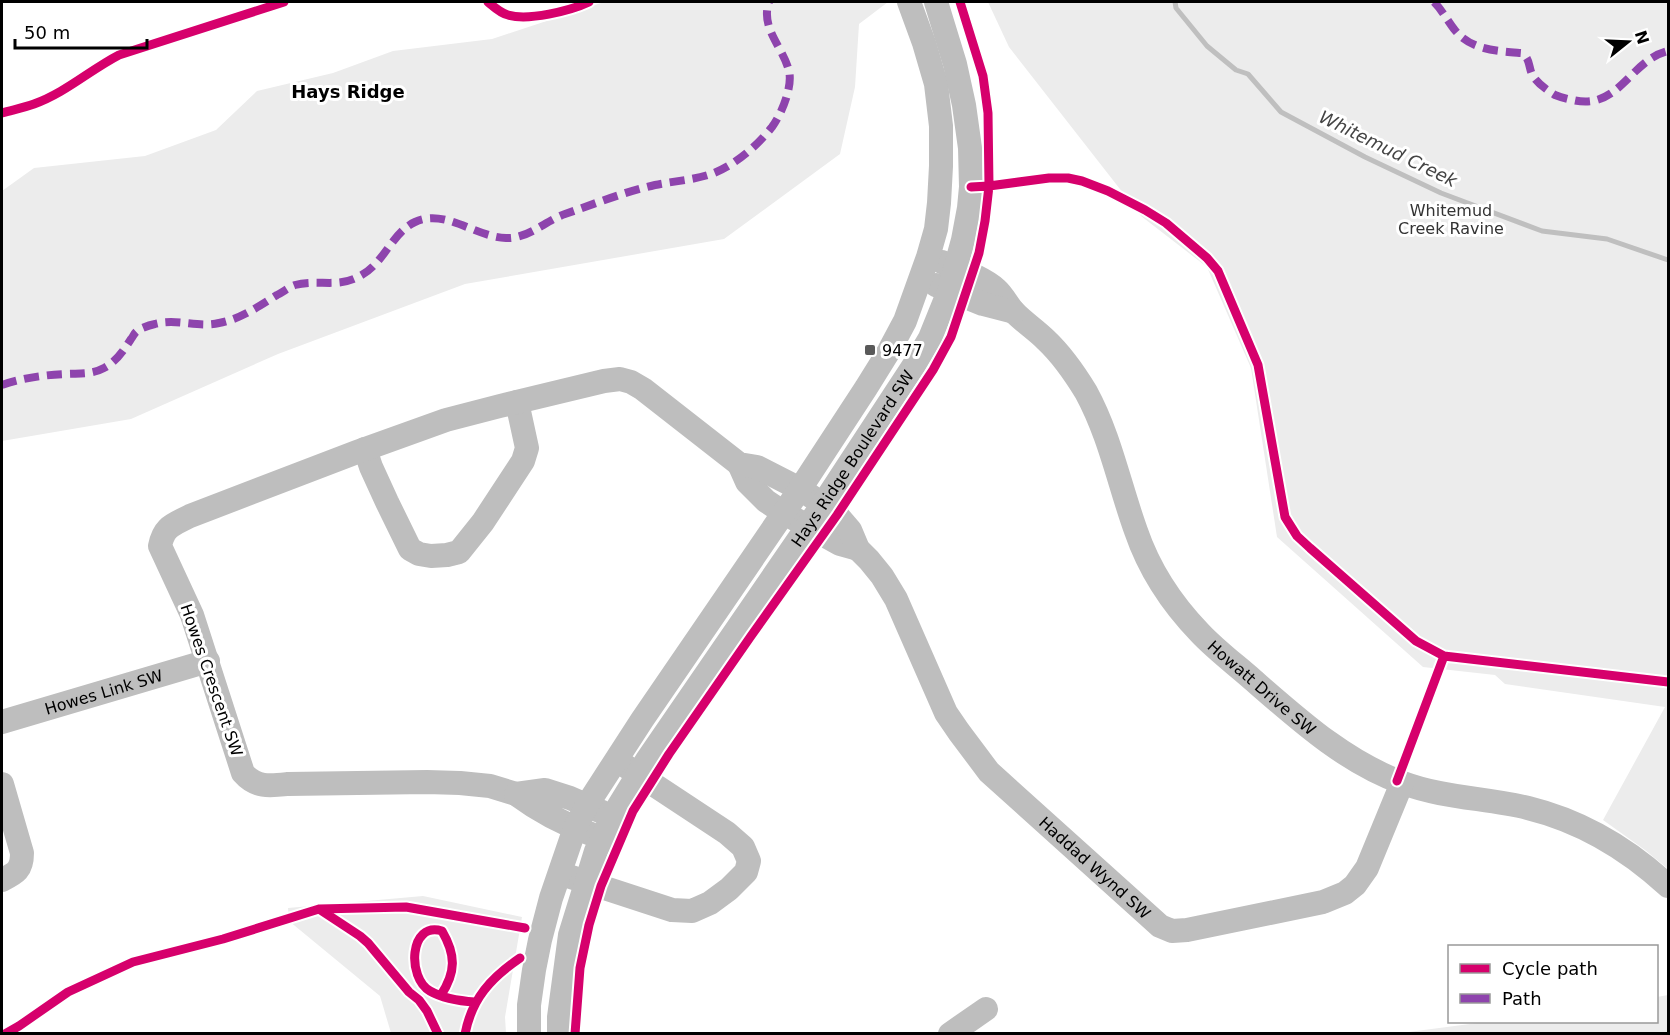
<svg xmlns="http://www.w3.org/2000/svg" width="1670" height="1035" viewBox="0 0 1670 1035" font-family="'DejaVu Sans',sans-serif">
<rect width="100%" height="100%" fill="#fff"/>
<!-- green -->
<path fill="#ececec" d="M604,2H888L859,24L855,87L840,154L724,239L465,284L278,354L131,419L2,441V191L34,168L145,156L216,130L257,91L333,73L393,51L492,39Z
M988,2H1668V869L1645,850L1603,820L1665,707L1505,684L1495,675L1423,667L1277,537L1251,368L1207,267L1141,216L1009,47Z
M423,896L522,917L505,1017L506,1033H391L380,996L289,921L288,908Z
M1668,995V1033H1401L1485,1022H1656L1657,997Z"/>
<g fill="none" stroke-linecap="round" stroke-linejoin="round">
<!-- stream -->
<path stroke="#bfbfbf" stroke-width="5" d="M1175,2L1176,8L1207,46L1236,70L1248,74L1281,112L1365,157L1441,193L1542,231L1607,239L1668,260"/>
<!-- minor -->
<g stroke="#bebebe" stroke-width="24">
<path id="s1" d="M942,262C958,269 983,277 996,289C1004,296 1008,306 1015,313C1025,323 1036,330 1046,340C1062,355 1075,374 1086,392C1110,436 1119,484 1136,531C1149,569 1172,604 1200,633C1216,650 1236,665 1253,680C1299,720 1345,762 1403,783C1443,798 1487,798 1528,808C1581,821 1628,849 1668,886"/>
<path d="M936,285L983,304L1014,312"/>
<path d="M365,449L371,467L387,502L410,549L419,554L431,556L447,555L459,552L483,522L523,461L527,448L517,402"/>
<path d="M739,464L747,482L766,501L784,513L840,544L858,549"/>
<path id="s2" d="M2,722L208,661"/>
<path d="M2,784L22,853C22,870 16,873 2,880"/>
<path id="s3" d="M516,794L490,786L460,783L427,782L288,784C270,786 256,788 243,773L192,615L160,546C164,526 173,525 190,516L357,452L446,420L500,406L604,381L620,379L631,382L643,389L739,464L757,467L800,489L823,504L837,515L850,530L858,549L869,560L882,576L896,599L946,713L959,732L989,772L1160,926L1172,931L1187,930L1323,902L1345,893L1355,885L1367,868L1402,783"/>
<path d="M591,834C563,824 539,811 516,794L545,790L570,798L602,812"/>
<path d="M571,877L672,910L692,911L710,903L729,889L746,872L749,861L743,847L727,833L624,765"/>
<path d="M529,1034V1005L534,970L540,940L551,898L575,828L587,805L642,720L800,489L866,388L889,351L905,321L928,257L936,229L939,203L941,166V126L936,84L924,43L909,2"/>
<path id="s4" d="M559,1034V1017L570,935L596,851L612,817L647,760L823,504L914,365L930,338L949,291L963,240L969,208L971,187L970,148L964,105L955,64L936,2"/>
<path d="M950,1034L986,1009"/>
</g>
<!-- quiet -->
<path stroke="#8e44ad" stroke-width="8" stroke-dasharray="15 8" stroke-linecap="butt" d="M1434,2C1442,10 1447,20 1454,29C1470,50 1496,51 1521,53C1531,58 1528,68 1533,76C1538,84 1547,90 1555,95C1560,97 1567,99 1573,100C1619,111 1630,60 1668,51
M2,385C22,378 44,375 65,374C79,373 91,375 104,368C116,362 124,350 131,339C133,337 134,333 137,331C141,328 150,325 155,324C177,318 198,328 219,323C241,319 259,306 277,295C283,292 289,287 295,285C317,279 337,288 358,277C384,265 391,233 415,222C445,208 475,237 506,238C528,239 545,221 565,214C594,204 624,192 655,185C674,181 695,180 714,173C736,164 757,146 772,127C781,115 793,87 789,71C783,47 760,28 769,2"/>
<defs>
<path id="cycleway" d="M488,2C494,7 500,13 508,15C528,21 570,11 589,2
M2,113C12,110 23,108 34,104C65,93 90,70 119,55L284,2
M971,187L989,186L1049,178H1068L1082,181L1108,191L1145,210L1166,223L1207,258L1218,271L1258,365L1285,517L1297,536L1310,548L1416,641L1444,656L1668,682
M1397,781L1444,656
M319,909L360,936L368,943L409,992L419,1000L427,1011L438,1034
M441,995C456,972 456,955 442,931C409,921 407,978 430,991C444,999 459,1001 475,1002
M5,1034L19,1026L68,992L133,962L223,939L319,909L406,907L525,928
M465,1034C472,998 491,978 520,958
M575,1034L580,968L589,925L601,886L633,811L669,754L751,636L837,515L933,370L951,337L979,253L985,221L989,186L988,113L983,76L960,2"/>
</defs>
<!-- cycleway casing -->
<use href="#cycleway" stroke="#fff" stroke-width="13"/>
<!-- cycleway -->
<use href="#cycleway" stroke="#d6006c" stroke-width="9"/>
</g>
<!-- markers -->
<rect fill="#595959" stroke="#fff" stroke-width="2" x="864" y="344" width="12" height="12" rx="3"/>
<g text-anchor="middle" stroke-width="6" stroke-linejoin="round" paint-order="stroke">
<!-- park labels -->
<g font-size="16" fill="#333" stroke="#fff">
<text x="1451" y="216">Whitemud<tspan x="1451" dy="18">Creek Ravine</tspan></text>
</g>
<!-- poi labels -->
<g font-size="16" fill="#000" stroke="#fff" text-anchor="start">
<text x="882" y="356">9477</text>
</g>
<!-- street labels -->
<g font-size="16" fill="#000" stroke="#fff">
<text dy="6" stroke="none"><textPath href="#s4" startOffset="657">Hays Ridge Boulevard SW</textPath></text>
<text transform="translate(212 680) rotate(71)" y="6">Howes Crescent SW</text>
<text dy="6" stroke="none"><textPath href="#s1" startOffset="550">Howatt Drive SW</textPath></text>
<text dy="6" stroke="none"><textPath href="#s2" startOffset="106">Howes Link SW</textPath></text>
<text dy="6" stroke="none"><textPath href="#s3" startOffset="1720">Haddad Wynd SW</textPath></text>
</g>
<!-- neighbourhood labels -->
<g font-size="18" font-weight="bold" fill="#000" stroke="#fff">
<text x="348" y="98">Hays Ridge</text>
</g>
<!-- water labels -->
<g font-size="18" font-style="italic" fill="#444" stroke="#fff">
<text transform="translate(1388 149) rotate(26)" y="6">Whitemud Creek</text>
</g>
</g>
<!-- border -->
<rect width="1670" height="1035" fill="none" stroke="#000000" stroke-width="6"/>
<!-- legend -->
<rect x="1448" y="945" width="210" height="78" fill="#ffffff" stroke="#999999" stroke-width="1.5"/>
<rect x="1460" y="964" width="30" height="9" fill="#d6006c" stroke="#999999" stroke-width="1.5"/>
<text x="1502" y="975" font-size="18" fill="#000000">Cycle path</text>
<rect x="1460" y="994" width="30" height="9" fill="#8e44ad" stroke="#999999" stroke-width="1.5"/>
<text x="1502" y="1005" font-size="18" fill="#000000">Path</text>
<!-- north arrow -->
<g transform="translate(1628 42) rotate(72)" stroke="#ffffff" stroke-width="4.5" paint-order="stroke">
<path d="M0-4.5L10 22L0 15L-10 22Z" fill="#000000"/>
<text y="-9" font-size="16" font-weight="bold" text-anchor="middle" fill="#000000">N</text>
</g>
<!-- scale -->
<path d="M15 39v9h132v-9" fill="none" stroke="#000000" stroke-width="3"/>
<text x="24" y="39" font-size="18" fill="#000000" stroke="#ffffff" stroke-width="4.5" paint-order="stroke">50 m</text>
</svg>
